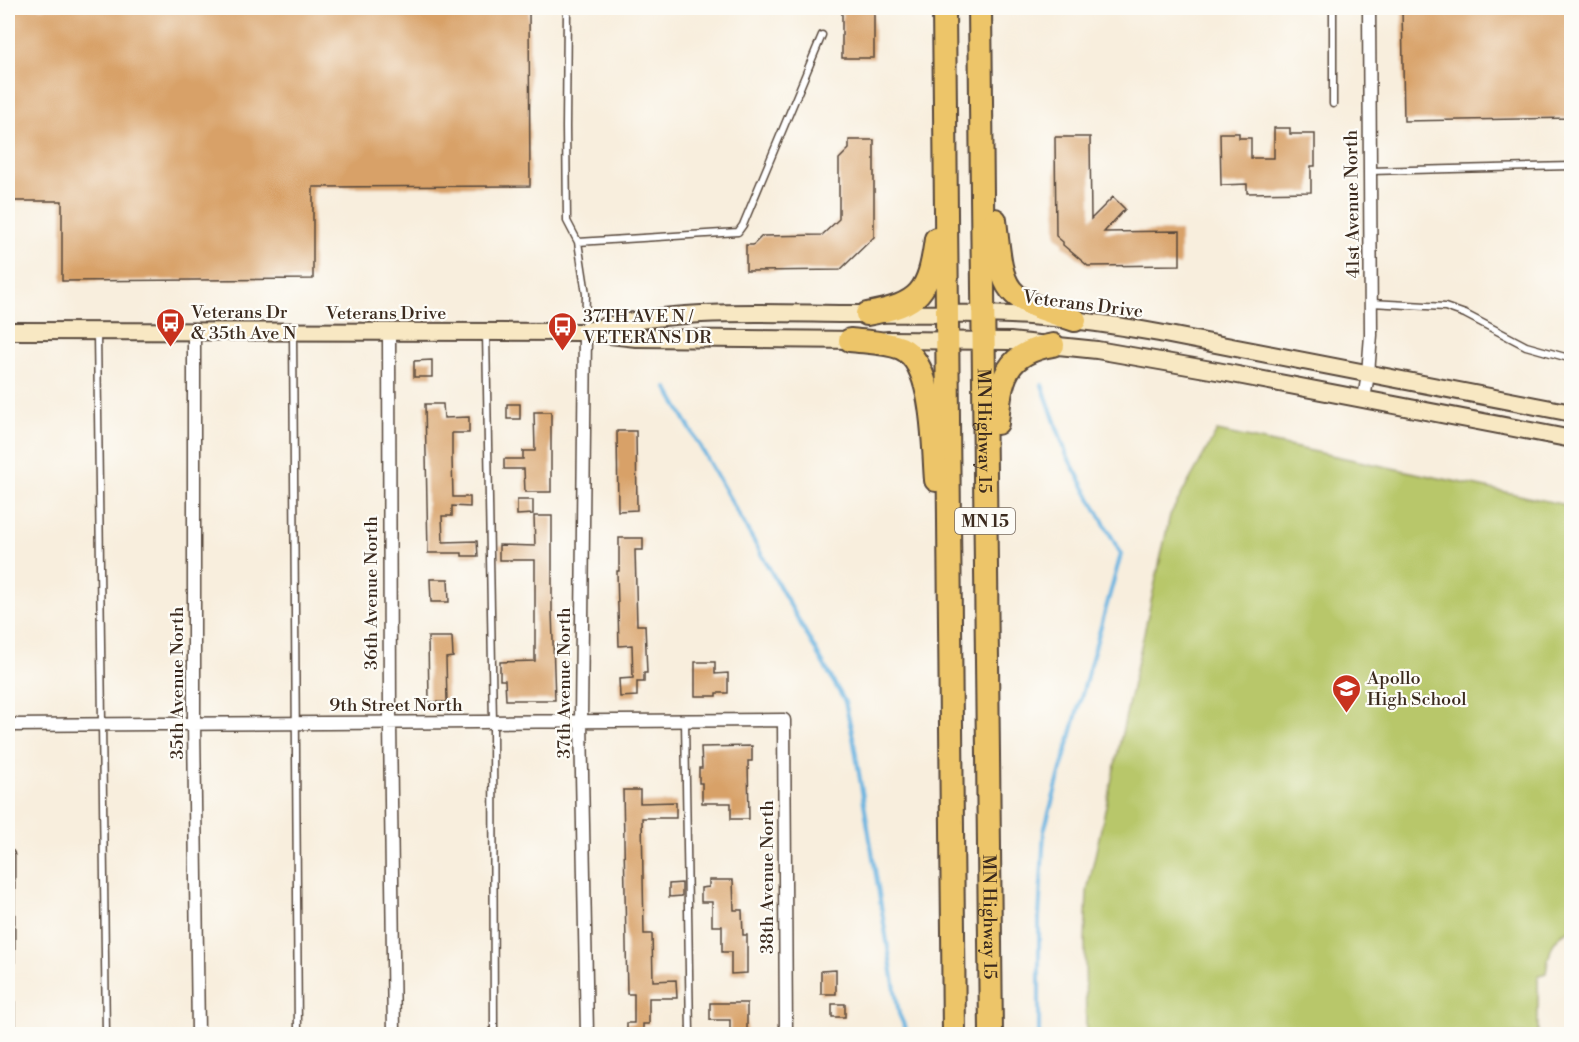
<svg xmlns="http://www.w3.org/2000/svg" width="1579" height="1042" viewBox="0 0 1579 1042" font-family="'Libre Bodoni',serif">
<rect width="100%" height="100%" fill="#fdfcf7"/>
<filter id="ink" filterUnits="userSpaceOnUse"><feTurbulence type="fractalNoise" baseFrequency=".0167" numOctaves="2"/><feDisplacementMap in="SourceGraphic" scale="12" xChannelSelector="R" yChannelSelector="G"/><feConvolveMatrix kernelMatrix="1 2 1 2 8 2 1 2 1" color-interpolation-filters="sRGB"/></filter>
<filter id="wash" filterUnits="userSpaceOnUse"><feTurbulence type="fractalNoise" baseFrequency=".008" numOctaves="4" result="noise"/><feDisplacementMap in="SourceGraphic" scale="24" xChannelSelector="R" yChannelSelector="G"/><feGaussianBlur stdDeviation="1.35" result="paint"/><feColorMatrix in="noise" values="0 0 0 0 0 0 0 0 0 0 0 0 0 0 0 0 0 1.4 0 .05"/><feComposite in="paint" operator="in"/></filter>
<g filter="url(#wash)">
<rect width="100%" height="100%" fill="#f8eedd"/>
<!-- green -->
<path fill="#b8c76a" stroke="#7a7844" stroke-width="1.5" d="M1217,431L1571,506V930C1551,936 1549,954 1546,973L1538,976V1034H1086L1085,942L1087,892L1170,515Z"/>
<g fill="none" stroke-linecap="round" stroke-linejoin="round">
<!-- stream -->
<path stroke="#67b3e0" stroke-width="4" d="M667,388L845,702L853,737L899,1014L908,1034
M1039,1034V917L1044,831L1121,554L1067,456L1042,385"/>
</g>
<g id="blocks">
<!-- building -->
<path fill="#d8a168" d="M8,8H529L530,186L313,187V279L62,281V201H8Z
M842,8H874V58H842Z
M1402,8H1572V118L1404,121Z
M1274,128H1290V134H1315V166H1311V192L1247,193V184L1221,185L1220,133H1239V138H1251V158H1274Z
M1055,137H1090L1091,219L1113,197L1125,209L1104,232L1180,231V265L1088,266L1063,245V242L1056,236Z
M849,140H874V237L840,270L746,271V245H753L762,236L822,235L839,219V159L849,149Z
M432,360V377H414V361Z
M425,404H443L444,418L469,417V433H452V458L453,497H470V507L452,506V516H442L443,542L477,541L478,556H462V553H428Z
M507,404H520V419H507Z
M534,412H551V492H525L524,469H504V459H523V451H535Z
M617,431H636L637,510L618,511Z
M517,500H533V514L517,515Z
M534,516H552V611L555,700H506L505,680H500V662L535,661V560H499V545L535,546Z
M619,538H643V550H635L637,625H645L647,673H644V682H637V696L620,697L619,679L633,678L632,645L619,646L617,571H619Z
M430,579H448L449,602H431Z
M428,637H452L453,657L446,658L447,702H429Z
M695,662H715V674L728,673V693H716V696H695Z
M752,746V761H748L749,819H731V803H702V783H699V768H702L701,747Z
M623,790H640V803L676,802V818H642L644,934H652L653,981L676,980L677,998H649V1024H643V1035H627V1023H634V994H627Z
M709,880H733L734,910H742L743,935H747V973L731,974V952H722V926H712V902H701V888L709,887Z
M682,883V896L669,897V884Z
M836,970V994H821V971Z
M710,1003H747V1035H730V1020H710Z
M832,1004H845V1017H832Z"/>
</g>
</g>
<g filter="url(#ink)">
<use href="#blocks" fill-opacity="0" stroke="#57473b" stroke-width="1.5"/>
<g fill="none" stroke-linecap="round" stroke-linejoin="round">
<defs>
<path id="lane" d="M567,8L566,127L567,221L578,242
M1333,104V8
M1370,171L1572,166
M1371,303L1445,307L1465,314L1526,346L1572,359
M585,332L586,294L578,242L738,232L743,225L822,35
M97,333L106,1034
M293,333L298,1034
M486,333L493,722L494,1034
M685,720L690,1034"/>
<path id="street" d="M194,331V724L198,1034
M389,332L390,723L394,1034
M585,332L581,721L587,1034
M1364,399L1368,374L1371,335L1369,8
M8,725L784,720L786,1034
M8,855V1034"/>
<path id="secondary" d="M591,330C674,308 761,313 845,314C911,314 976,312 1041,317C1081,320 1120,326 1159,333L1572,413
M8,331L585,332L636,338L861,340
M887,340L1010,341L1097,350L1217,371L1572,439"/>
<g id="highway">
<path d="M944,8L954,1034"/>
<path id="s1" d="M980,8L991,1034"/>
<path d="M995,220C1003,295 1002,297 1075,320"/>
<path d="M867,314C920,304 929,293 936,239"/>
<path d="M850,340C866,342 885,342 901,348C935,363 933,447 936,480"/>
<path d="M997,423C1001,379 1004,353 1053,345"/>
</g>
</defs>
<!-- lane casing -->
<use href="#lane" stroke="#57473b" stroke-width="9"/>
<!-- street casing -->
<use href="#street" stroke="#57473b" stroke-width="15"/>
<!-- secondary casing -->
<use href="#secondary" stroke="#57473b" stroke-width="20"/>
<!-- highway casing -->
<use href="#highway" stroke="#57473b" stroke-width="26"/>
<!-- lane -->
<use href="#lane" stroke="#fff" stroke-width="6"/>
<!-- street -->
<use href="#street" stroke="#fff" stroke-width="12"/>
<!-- secondary -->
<use href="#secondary" stroke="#f8e8c3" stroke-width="16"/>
<!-- highway -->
<use href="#highway" stroke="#edc569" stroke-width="22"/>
</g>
</g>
<!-- icons -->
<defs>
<symbol id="bus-pin" viewBox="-11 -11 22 30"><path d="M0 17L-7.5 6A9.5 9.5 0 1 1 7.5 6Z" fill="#c8321e" stroke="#fdfcf7"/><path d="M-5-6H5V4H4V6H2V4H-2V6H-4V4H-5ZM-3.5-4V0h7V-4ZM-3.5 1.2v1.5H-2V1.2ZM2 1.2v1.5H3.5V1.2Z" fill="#fff"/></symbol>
<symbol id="school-pin" viewBox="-11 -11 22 30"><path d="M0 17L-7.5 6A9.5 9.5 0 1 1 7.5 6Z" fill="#c8321e" stroke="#fdfcf7"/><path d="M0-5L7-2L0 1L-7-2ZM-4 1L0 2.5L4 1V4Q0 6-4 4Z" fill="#fff"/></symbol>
</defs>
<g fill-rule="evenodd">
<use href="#bus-pin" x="154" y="306" width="33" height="45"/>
<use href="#bus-pin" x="546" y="310" width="33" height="45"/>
<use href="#school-pin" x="1330" y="672" width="33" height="45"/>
</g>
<g text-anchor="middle" stroke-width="4.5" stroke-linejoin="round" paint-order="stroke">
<!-- shield labels -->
<rect fill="#fdfcf7" stroke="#75695f" stroke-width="1.5" x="955" y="508" width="60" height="26" rx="4.5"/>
<g font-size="16" font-weight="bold" fill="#3b2a1e">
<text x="985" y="527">MN 15</text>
</g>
<!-- street labels -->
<g font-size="18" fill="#3b2a1e" stroke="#fdfcf7">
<text transform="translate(1352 204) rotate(-91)" y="6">41st Avenue North</text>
<text transform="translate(1083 304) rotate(7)" y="6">Veterans Drive</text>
<text x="386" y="319">Veterans Drive</text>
<text dy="6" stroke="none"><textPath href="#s1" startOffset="423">MN Highway 15</textPath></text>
<text transform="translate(371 593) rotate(-90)" y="6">36th Avenue North</text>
<text transform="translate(177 683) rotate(-90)" y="6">35th Avenue North</text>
<text transform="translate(564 683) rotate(-90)" y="6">37th Avenue North</text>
<text x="396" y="711">9th Street North</text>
<text transform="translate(767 877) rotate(-90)" y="6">38th Avenue North</text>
<text dy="6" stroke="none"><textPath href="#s1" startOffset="909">MN Highway 15</textPath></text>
</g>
<!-- poi labels -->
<g font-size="18" fill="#3b2a1e" stroke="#fdfcf7" text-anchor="start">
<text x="191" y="318">Veterans Dr<tspan x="191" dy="21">&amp; 35th Ave N</tspan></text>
<text x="583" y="322">37TH AVE N /<tspan x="583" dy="21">VETERANS DR</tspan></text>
<text x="1367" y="684">Apollo<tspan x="1367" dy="21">High School</tspan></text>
</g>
</g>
<!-- margin -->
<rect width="1579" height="1042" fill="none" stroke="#fdfcf7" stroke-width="30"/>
</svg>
